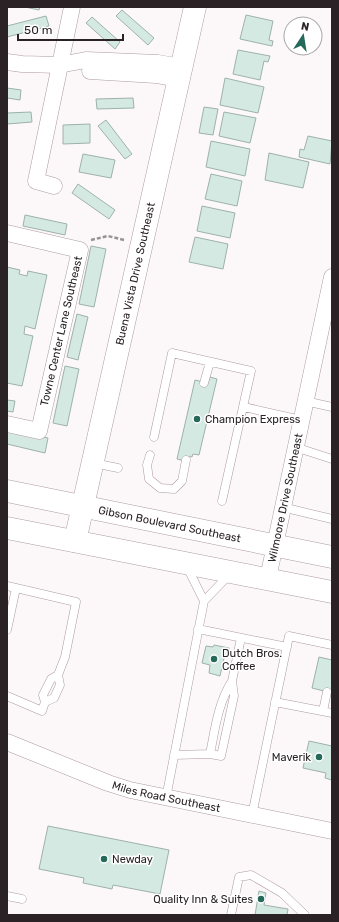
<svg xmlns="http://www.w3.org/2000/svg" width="339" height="922" viewBox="0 0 339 922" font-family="Rubik,sans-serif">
<rect width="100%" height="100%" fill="#fcf8f9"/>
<!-- building -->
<path fill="#d5e9e3" stroke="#9eb1ab" d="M25,7H40L39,10Z
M122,10L154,38L148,45L116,16Z
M246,15L273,21L269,40L273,41L272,46L240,39Z
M46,16L49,26L7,37V26Z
M92,17L120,42L115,49L86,23Z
M238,50L270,56L268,62L264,61L260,80L233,74Z
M225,78L264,87L258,113L220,105Z
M7,88L21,90L20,100L7,98Z
M133,98L134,108L97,109L96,99Z
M204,107L218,109L213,135L199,133Z
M31,112L32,122L7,124V113Z
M224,112L256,118L250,143L219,136Z
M106,120L132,154L125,159L98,126Z
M90,124V143L63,144V125Z
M308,136L332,141L330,164L299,157L300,149L304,150Z
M211,141L250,149L245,176L206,167Z
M269,153L309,162L303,188L265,180Z
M83,154L115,160L111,178L79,172Z
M211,174L242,181L237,206L205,199Z
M78,184L115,210L109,219L72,193Z
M202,206L235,213L230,238L197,231Z
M25,215L67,224L65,235L23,226Z
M195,237L228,244L223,269L189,262Z
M91,246L106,249L94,307L79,304Z
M7,267L20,270L19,274L27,276L28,271L47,275L35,329L25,326L24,334L33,336L22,386L7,383Z
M77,314L88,317L78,360L67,357Z
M65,366L79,369L67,426L53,423Z
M210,377L217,379L199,455L193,454L192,457L190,456L189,462L177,459L195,380L208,383Z
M7,400L15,401L13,412L7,411Z
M7,429L48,438L45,453L7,444Z
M214,645L229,648L228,654H225L220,676L209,673L210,665L202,663L206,646L213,647Z
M319,657L332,660V693L312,688Z
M309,741L332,746V780L325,778L326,773L303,768Z
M48,826L169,850L160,894L113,885L112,889L83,883L84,878L39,869Z
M259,891L266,893L264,905L288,909L287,915H255Z"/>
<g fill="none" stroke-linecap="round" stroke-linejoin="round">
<defs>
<path id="lane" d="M204,383L210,362
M305,401L332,407
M244,407L301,420
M154,437L172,353L251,371L222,501
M295,447L332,459
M150,455L147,465L149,479L160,488L174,489L182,481L186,460
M93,463L118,468
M282,507L332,519
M7,586L16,588L7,630
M16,588L76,602L65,657L58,675L51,679L43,695L45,702
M204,601L230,574
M198,629L287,647
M7,696L42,711L45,702L54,698L60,685L58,675
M275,702L332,713
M323,711L327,692
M210,754C215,729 218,703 232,681
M174,755L210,754L221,756L234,696L232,681L241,638
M166,798L204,601L187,567
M252,815L289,636L332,645
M7,896L22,899
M231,915L239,877L251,875L282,893L305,915"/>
<g id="street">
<path d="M7,62L22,64L59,65L86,60L158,63L181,67"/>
<path d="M90,71L156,75L178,79"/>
<path d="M54,186L36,181L72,7"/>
<path d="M7,233L80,250L39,431L7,424"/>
<path id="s1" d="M268,578L332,277"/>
<path id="s2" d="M7,742L108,783L130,790L332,831"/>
</g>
<g id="secondary">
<path id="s3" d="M7,491L332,557"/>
<path d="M7,528L332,592"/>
<path id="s4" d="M75,541L195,7"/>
</g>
</defs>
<!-- lane casing -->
<use href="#lane" stroke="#ae9b9e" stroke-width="9"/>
<!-- street casing -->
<use href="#street" stroke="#ae9b9e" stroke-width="17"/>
<!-- secondary casing -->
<use href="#secondary" stroke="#ae9b9e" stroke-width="23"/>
<!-- path -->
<path stroke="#989293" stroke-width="2.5" stroke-dasharray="4 2" stroke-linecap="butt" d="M91,240L108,236L124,240"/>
<!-- lane -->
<use href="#lane" stroke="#fff" stroke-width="8"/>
<!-- street -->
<use href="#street" stroke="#fff" stroke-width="16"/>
<!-- secondary -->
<use href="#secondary" stroke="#fff" stroke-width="22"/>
</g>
<!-- markers -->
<g fill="#25695b" stroke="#fff" stroke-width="1.5">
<circle cx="197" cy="419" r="4"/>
<circle cx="214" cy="659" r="4"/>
<circle cx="319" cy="757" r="4"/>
<circle cx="104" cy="859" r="4"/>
<circle cx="261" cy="899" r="4"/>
</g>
<g text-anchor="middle" stroke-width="3" stroke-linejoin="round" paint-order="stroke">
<!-- street labels -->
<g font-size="11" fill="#2a2224" stroke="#fff">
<text dy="4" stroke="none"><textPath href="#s4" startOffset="274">Buena Vista Drive Southeast</textPath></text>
<text transform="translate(61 331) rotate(-77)" y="4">Towne Center Lane Southeast</text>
<text dy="4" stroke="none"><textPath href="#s1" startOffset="82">Wilmoore Drive Southeast</textPath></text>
<text dy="4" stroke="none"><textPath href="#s3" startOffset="166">Gibson Boulevard Southeast</textPath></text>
<text dy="4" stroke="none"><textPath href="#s2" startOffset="169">Miles Road Southeast</textPath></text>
</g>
<!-- poi labels -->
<g font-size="11" fill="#2a2224" stroke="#fff" text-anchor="start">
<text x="205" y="423">Champion Express</text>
<text x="222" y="657">Dutch Bros.<tspan x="222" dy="13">Coffee</tspan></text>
<text x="311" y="761" text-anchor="end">Maverik</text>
<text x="112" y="863">Newday</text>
<text x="253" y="903" text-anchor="end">Quality Inn &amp; Suites</text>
</g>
</g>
<!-- border -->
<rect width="339" height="922" fill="none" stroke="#2a2224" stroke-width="16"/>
<!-- north arrow -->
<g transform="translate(303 36) rotate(12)"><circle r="19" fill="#ffffff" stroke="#aaa7a7"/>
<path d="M0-3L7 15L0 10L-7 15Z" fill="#25695b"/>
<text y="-6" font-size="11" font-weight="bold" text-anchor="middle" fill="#2a2224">N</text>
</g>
<!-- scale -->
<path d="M18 34v6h105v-6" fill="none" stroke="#2a2224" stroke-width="2"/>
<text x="24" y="34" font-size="12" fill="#2a2224" stroke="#ffffff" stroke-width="3" paint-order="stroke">50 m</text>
</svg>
